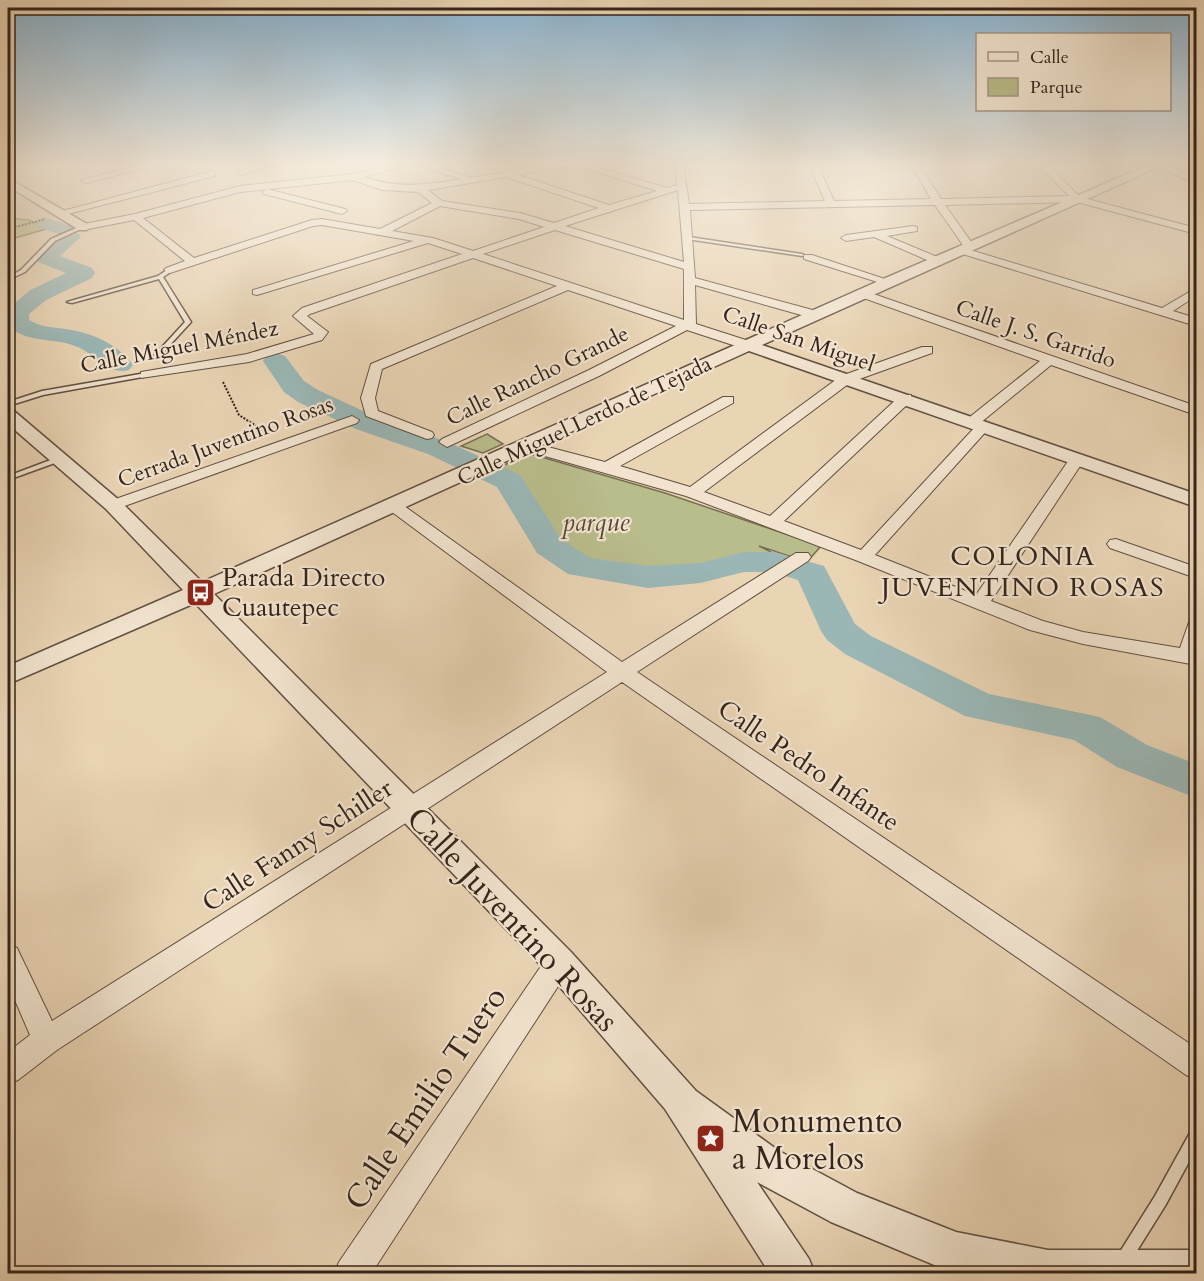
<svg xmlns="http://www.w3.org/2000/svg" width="1204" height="1281" viewBox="0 0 1204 1281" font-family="Cardo,serif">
<rect width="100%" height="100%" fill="#e9d4b4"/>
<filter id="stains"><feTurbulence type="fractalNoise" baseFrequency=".00333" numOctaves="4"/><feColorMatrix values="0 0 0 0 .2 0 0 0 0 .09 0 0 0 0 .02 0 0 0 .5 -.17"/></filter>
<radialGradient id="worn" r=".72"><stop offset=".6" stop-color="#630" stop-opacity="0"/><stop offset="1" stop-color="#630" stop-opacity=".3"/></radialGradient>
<!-- green -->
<path fill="#b9bc8b" stroke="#767053" stroke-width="1.5" d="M8,218L29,220L46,229L8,240Z
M487,434L503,444L483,453L461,446Z
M531,454L665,493L821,546L807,562L759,546L781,557L774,562H744L700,573L648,577L580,567L549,546L509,481L489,471Z"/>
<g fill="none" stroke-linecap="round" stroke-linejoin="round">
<!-- river -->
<path fill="#9ab7b6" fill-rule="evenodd" d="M44,217L71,226L73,231L78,233L81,237L60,256L92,268L95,273L92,278L46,300L29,314V320C42,328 56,327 71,330C94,334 119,345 133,365L129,370C108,376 95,353 75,346C53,337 26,344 8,325L10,307L30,290L66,273L38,262L35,258L61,235L37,227L34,223Z
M276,353L285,356L304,381L318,390L376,417L448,442L520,475L561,539L590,558L648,566L700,563L744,552H774L824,566L855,624L871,636L989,694L1100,717L1147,745L1196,764V798L1117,767L1074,740L965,716L845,654L827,640L821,631L798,580L772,572H744L700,583L648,588L568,574L537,553L497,487L428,454L356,429L298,402L284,392L263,361L267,356Z"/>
<defs>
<path id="service" d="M81,226L85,227L55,241L25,272L8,280V277L21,270L51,239Z
M689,237L802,254L804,255L802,256L687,239V238Z
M170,268L172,269V271L163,277L191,322L157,359L152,358L185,322L159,279L72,303L67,302L158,276Z
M146,373L148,374V376L43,395L8,406V402L42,391Z
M56,458H59L63,460L8,480V476Z
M1196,1129V1149L1165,1206L1128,1265L1123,1268L1118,1265L1115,1260L1118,1255L1155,1196L1191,1131Z"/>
<path id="minor" d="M145,164H160L86,183L81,180Z
M264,164H278L242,175L238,172Z
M396,164H411L364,177C397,189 427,185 461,179L414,164H428L471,178L552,164H571L518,175L609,205L657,191L573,164H586L667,188L677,185L675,164H683L689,204L825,201L809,164H817L834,201L931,199L911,164H919L941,199L1069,196L1038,164H1047L1080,197L1196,228V234L1077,202L945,205L974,246L967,249L1162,308L1196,288V296L1173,311L1196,318V326L956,252V248H965L935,205L690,210L695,278L820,312V318H812L695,285L696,324L752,342V348H742L687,330L599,376L447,447L439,442L442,439L589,370L676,326L568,290L382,369L375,398L378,411L432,432L434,435L432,438L427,439L366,416L361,398L371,364L557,286L473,258L310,314L307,316L328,332L322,340L249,362L141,378V372L247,354L314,334L293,316L302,308L462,254L428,243L257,295L253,294V290L414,241L322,225L313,226L170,273L164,270L166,268L185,261L134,220L83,230L78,227L79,225L135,214L240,186L354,174ZM506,177L599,208L554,223L520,213L442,201L428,190ZM353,180L382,190L418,192L432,203L380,229L322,219L312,220L194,258L143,218L240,192ZM678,190L684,262L565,226ZM440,206L519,219L544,227L473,251L433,238L392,231ZM555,230L684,269V320L483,254Z
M1163,164L1196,178V184L1154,165Z
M212,171L215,172V176L60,216L55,213Z
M267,189L345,209L347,211L342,214L264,194L262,192Z
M913,226L917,227V231L887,236L942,259V263H934L874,237L846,241L841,238L846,235Z
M804,255H812L894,282L884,284L804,259Z
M862,290L1196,406V415L1051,365L979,424H988L990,427L875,555L976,595L1071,457H1081L1084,460L991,601L1043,621L1083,632L1180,648L1189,622L1196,620V665L1083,644L1030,630L858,561L686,496L520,449L517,446L525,441L605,462L723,397H733V403L620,466L690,487L841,376L922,347H932V353L851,382L704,492L770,516L901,395H911V401L784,521L861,550L976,426H966L964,423L966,420L1040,361L858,296L856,294Z
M352,416L359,420L357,423L119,508H107L105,505L107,502Z
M394,501L400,503L622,662L796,553H808L811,557L808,561L637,672L1196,1048V1079L1186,1075L622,682L57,1050L18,1080L8,1084V1052L30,1035L8,984V944L17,948L52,1021L607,672L388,509L386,506L388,503Z
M1116,539L1196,567V578L1110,548L1107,544L1110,540Z
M559,950L568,953L572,962L568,971L371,1274H334L339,1262L550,953Z"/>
<path id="tertiary" d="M1151,164H1165L762,345L1196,494V507L749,351L214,594L571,952L696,1091L779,1151L857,1193L956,1232L1048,1250H1196V1274H956L831,1222L757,1182L809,1259L815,1274H770L665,1109L547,972L195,603L8,684V666L183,590L106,509L8,424V410L14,411L120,501L202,582L883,279Z
M8,178L87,224L89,227L87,230H79L8,186Z"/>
</defs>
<!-- service casing -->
<use href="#service" stroke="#615041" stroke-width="3"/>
<!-- minor casing -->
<use href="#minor" stroke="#615041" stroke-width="2"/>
<!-- tertiary casing -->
<use href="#tertiary" stroke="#615041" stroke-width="3"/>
<!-- path -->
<path stroke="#34241b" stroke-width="2" stroke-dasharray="2 1.5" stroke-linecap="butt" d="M8,229L45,219
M223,382L239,415L269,434"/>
<!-- service -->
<use href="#service" fill="#f1e3ce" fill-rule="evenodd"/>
<!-- minor -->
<use href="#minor" fill="#f1e3ce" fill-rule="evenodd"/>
<!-- tertiary -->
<use href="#tertiary" fill="#f1e3ce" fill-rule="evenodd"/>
</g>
<!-- sky -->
<linearGradient id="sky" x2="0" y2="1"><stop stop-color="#89b5d4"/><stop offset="0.48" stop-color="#f5ecdd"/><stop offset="1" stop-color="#f5ecdd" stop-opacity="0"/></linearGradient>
<rect width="1204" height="343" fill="url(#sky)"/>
<!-- icons -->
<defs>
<symbol id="bus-square" viewBox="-11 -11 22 22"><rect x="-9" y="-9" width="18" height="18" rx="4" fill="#8f2418" stroke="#f1e3ce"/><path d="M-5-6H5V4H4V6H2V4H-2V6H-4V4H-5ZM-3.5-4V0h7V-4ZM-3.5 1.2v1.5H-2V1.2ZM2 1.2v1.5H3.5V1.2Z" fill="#fff"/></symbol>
<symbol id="sight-square" viewBox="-11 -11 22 22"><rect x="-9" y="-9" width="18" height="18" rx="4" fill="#8f2418" stroke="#f1e3ce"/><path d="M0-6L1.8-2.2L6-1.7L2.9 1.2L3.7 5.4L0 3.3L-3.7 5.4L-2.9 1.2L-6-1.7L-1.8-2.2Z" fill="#fff"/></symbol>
</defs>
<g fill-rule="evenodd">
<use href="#bus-square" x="184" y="576" width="33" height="33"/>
<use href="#sight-square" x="694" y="1122" width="33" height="33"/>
</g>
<g text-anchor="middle" stroke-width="4.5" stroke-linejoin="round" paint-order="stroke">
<!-- far-street labels -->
<g font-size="22" fill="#34241b" stroke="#f1e3ce">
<text transform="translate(1036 333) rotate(19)" y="8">Calle J. S. Garrido</text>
<text transform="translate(799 338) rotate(19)" y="8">Calle San Miguel</text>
<text transform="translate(179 346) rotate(-11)" y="8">Calle Miguel Méndez</text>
<text transform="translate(537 375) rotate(-26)" y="8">Calle Rancho Grande</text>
<text transform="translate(584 420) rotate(-25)" y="8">Calle Miguel Lerdo de Tejada</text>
<text transform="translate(225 441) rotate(-20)" y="8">Cerrada Juventino Rosas</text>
</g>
<!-- park labels -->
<g font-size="26" font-style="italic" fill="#554a37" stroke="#f1e3ce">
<text x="596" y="531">parque</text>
</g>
<!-- poi labels -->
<g font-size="26" fill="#34241b" stroke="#f1e3ce" text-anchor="start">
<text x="222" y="586">Parada Directo<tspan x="222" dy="30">Cuautepec</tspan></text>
</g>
<!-- street labels -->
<g font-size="26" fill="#34241b" stroke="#f1e3ce">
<text transform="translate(809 765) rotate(34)" y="9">Calle Pedro Infante</text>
<text transform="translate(297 845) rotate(-33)" y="9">Calle Fanny Schiller</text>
</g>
<!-- neighbourhood labels -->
<g font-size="27" letter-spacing="1.5" fill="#34241b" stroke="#f1e3ce">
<text x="1023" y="565">COLONIA<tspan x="1023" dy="31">JUVENTINO ROSAS</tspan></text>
</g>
<!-- near-street labels -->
<g font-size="32" fill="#34241b" stroke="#f1e3ce">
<text transform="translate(513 919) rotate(47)" y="11">Calle Juventino Rosas</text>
<text transform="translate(425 1098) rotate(-56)" y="11">Calle Emilio Tuero</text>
</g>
<!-- near-poi labels -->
<g font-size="32" fill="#34241b" stroke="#f1e3ce" text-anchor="start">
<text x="732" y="1132">Monumento<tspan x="732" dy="37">a Morelos</tspan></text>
</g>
</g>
<!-- margin -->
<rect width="1204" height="1281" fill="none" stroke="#e9d4b4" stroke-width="30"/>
<rect x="9" y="9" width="1186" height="1263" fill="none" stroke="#34241b" stroke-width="3"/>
<rect x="15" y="15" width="1174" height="1251" fill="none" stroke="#34241b" stroke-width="1.5"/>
<!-- legend -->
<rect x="976" y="33" width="195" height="78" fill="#f1e3ce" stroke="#a59786" stroke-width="1.5"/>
<rect x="988" y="52" width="30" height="9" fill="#f1e3ce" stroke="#a59786" stroke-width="1.5"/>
<text x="1030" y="63" font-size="18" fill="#34241b">Calle</text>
<rect x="988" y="78" width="30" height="18" fill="#b9bc8b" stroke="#a59786" stroke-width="1.5"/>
<text x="1030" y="93" font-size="18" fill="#34241b">Parque</text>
<rect width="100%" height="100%" filter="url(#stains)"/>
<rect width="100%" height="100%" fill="url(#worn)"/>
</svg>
